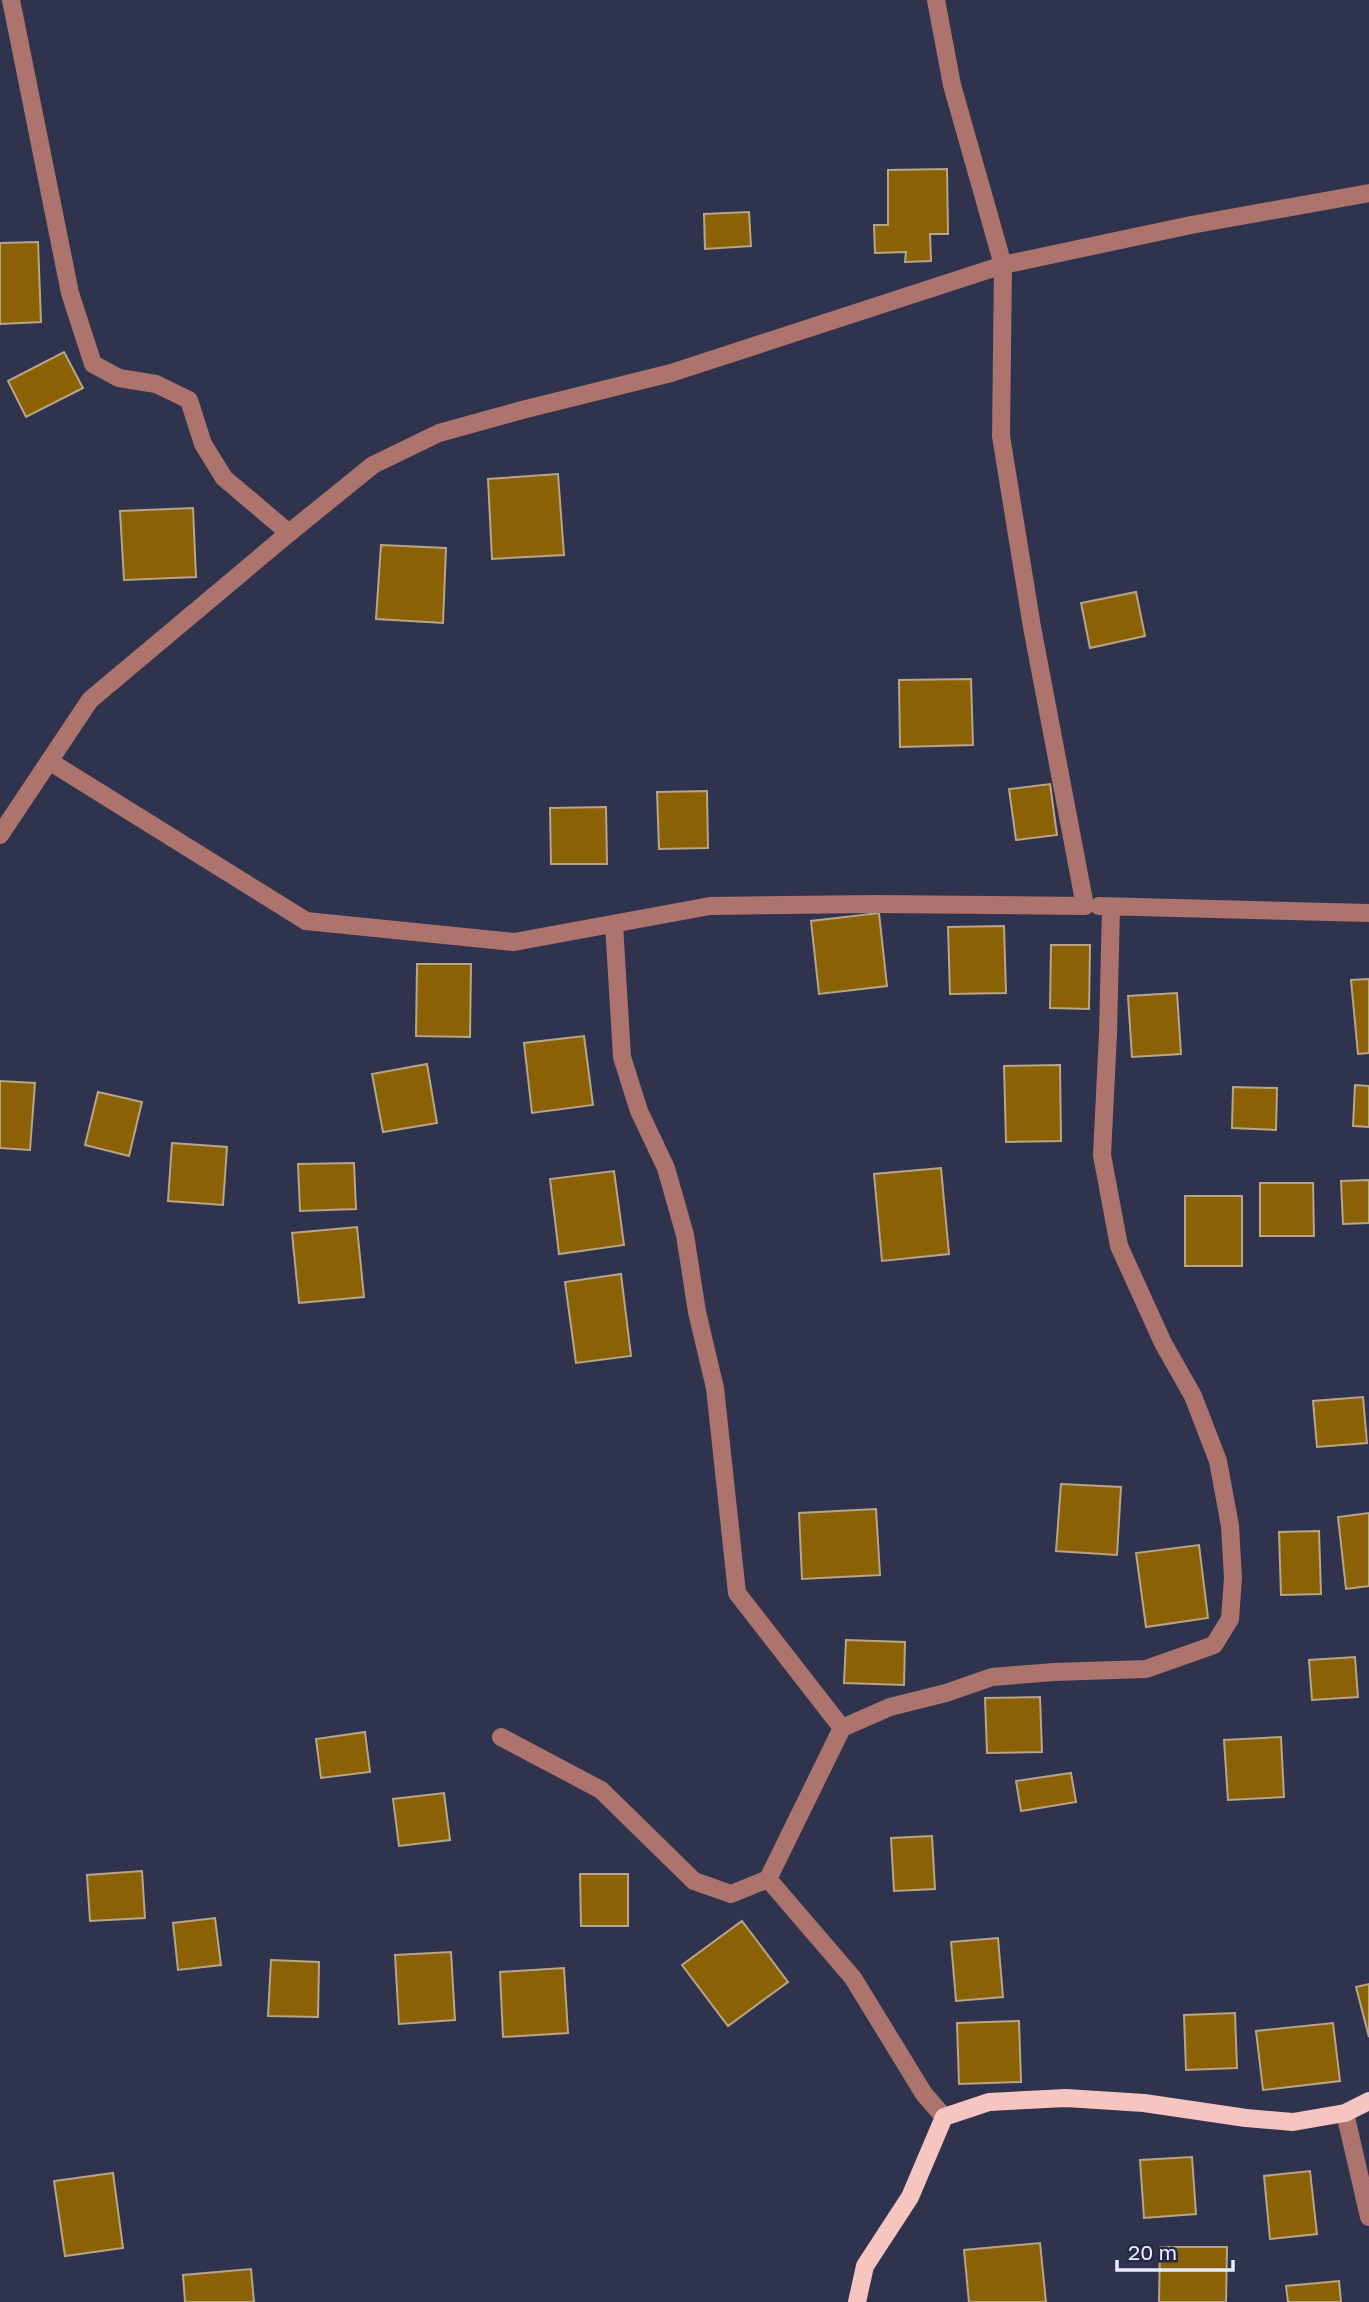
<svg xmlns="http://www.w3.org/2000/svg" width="1369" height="2302" viewBox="0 0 1369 2302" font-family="'Golos Text',sans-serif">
<rect width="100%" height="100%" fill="#30334e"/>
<!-- building -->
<path fill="#8a6205" stroke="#b8a587" stroke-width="2" d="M947,169L948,234H930L931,261L905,262L906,252L875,253L874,225H888V170Z
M749,212L751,246L705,249L704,214Z
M38,242L41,322L0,324V243Z
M64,352L83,388L26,417L8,381Z
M558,474L564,555L492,559L488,479Z
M193,508L196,577L124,580L120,511Z
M381,545L446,548L443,623L376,619Z
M1136,592L1145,636L1090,648L1081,603Z
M971,679L973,745L900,747L899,680Z
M1050,784L1057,835L1016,840L1009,789Z
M707,791L708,848L659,849L657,792Z
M606,807L607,864H551L550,808Z
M879,913L887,986L819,994L811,921Z
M1004,926L1006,993L950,994L948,927Z
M1051,945H1090L1089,1009L1050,1008Z
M417,964H471L470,1037L416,1036Z
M1369,979V1053L1358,1054L1351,980Z
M1177,993L1181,1054L1132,1057L1128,996Z
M584,1036L593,1105L532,1113L524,1043Z
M427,1064L437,1123L383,1132L372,1074Z
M1060,1065L1061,1141L1006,1142L1004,1066Z
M0,1081L35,1083L30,1150L0,1148Z
M1355,1085L1369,1086V1127L1353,1126Z
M1233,1087L1277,1088L1276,1130L1232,1128Z
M98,1092L142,1102L129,1156L85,1145Z
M172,1143L227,1147L223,1205L168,1201Z
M354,1163L356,1209L300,1211L298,1164Z
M941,1168L949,1254L882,1261L874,1174Z
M614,1171L624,1245L559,1254L550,1179Z
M1369,1180V1223L1343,1224L1341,1181Z
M1260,1183H1313L1314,1236H1260Z
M1185,1196H1242V1266H1185Z
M357,1227L364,1297L299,1303L292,1233Z
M621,1274L631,1356L576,1363L565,1282Z
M1363,1397L1367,1443L1317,1447L1313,1401Z
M1061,1484L1121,1487L1117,1555L1056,1551Z
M876,1509L880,1575L802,1579L799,1513Z
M1369,1513V1586L1346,1589L1338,1517Z
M1319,1531L1321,1594L1281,1595L1279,1532Z
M1199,1545L1208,1618L1146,1627L1136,1553Z
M846,1640L905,1642L904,1685L844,1683Z
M1355,1657L1358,1697L1312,1700L1309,1660Z
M1040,1697L1042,1752L987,1753L985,1698Z
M365,1732L370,1772L321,1778L316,1739Z
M1281,1737L1284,1797L1228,1800L1224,1740Z
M1071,1773L1076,1802L1021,1811L1016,1781Z
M444,1793L450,1840L399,1846L393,1799Z
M932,1836L935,1889L894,1891L891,1838Z
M142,1871L145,1918L90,1921L87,1875Z
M580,1874H628V1926H581Z
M215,1918L221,1965L178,1970L173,1923Z
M742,1921L788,1982L728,2026L682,1965Z
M998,1938L1003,1997L956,2001L951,1942Z
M451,1952L455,2020L399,2024L395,1955Z
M271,1960L319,1962L318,2017L268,2016Z
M564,1968L568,2033L503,2037L500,1972Z
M1369,1984V2037L1356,1987Z
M1235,2013L1237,2068L1186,2070L1184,2015Z
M1019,2021L1021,2082L959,2084L957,2023Z
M1333,2023L1340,2081L1263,2090L1256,2031Z
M1192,2157L1196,2214L1144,2218L1140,2160Z
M1310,2171L1317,2234L1270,2239L1264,2176Z
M113,2173L123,2248L65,2256L54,2181Z
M1040,2243L1046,2302H969L964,2250Z
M1160,2247H1227L1226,2302H1159Z
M251,2269L254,2302H185L183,2275Z
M1339,2281L1341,2302H1288L1286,2286Z"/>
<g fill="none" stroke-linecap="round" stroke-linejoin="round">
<!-- minor -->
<path stroke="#ad736d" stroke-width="18" d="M11,0L70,293L93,364L119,378L156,384L189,400L203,444L224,478L289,533
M49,761L306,921L514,942L710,906L875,904L1085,906L1032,627L1001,436L1003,265L952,85L936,0
M0,835L90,700L289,533L373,465L439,433L522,410L671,373L1003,265L1191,225L1369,193
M1099,906L1369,913
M614,924L622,1057L639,1111L666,1168L685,1235L697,1312L715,1388L737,1593L842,1728L768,1879L853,1978L924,2094L944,2117
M842,1728L890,1707L946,1693L992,1677L1054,1672L1146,1669L1214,1645L1230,1619L1233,1578L1230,1526L1218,1461L1193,1396L1163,1343L1119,1246L1102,1155L1108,1034L1111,907
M501,1737L601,1790L694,1881L731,1894L768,1879
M1345,2113L1369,2217"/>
<!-- major -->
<path stroke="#f6c5c0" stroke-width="18" d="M857,2302L865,2266L910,2197L944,2117L989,2102L1066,2098L1144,2103L1246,2118L1293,2122L1345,2113L1369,2101"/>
</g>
<!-- scale -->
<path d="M1117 2260v10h116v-10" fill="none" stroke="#eaedff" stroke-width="3.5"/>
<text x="1128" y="2260" font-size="21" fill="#eaedff" stroke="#262943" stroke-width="5" paint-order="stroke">20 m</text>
</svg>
